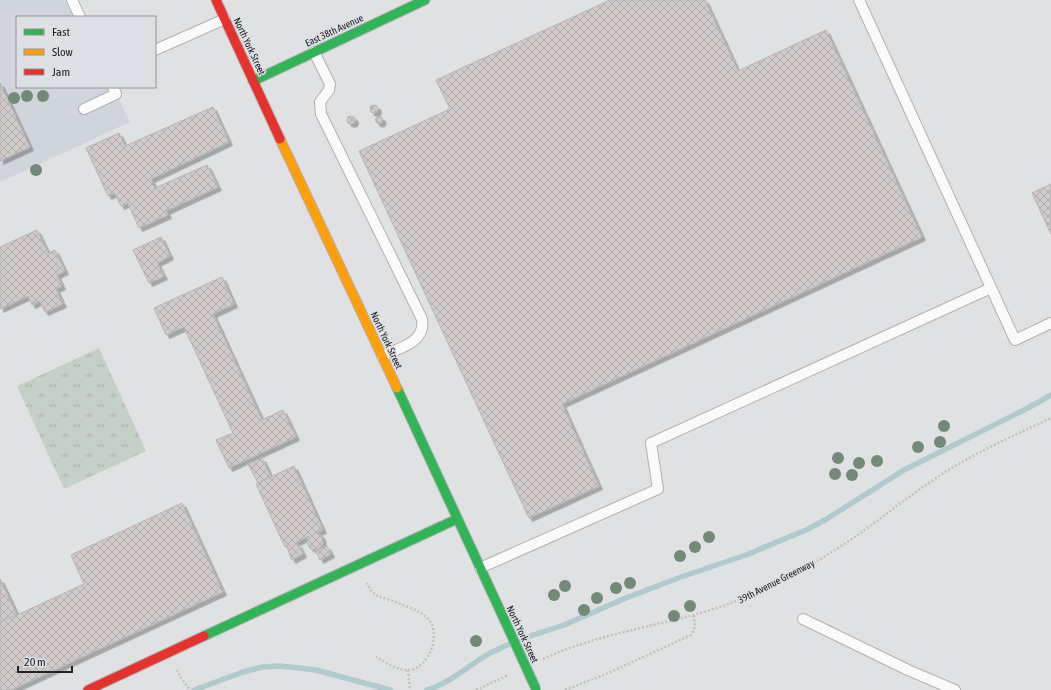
<svg xmlns="http://www.w3.org/2000/svg" width="1051" height="690" viewBox="0 0 1051 690" font-family="'Asap Condensed',sans-serif">
<defs>
<pattern id="grass-tufts" width="24" height="20" patternUnits="userSpaceOnUse"><rect width="24" height="20" fill="#c5d0c8"/><path d="M3 7l-1-3M5 7V3M7 7l1-3M15 17l-1-3M17 17v-4M19 17l1-3" fill="none" stroke="#a9b2ac"/></pattern>
<pattern id="building-cross-hatch" width="8" height="8" patternUnits="userSpaceOnUse"><rect width="8" height="8" fill="#d1caca"/><path d="M0 0l8 8M0 8l8-8" fill="none" stroke="#b3adad"/></pattern>
<filter id="shadow"><feDropShadow dx="3.5" dy="3.5" stdDeviation="0" flood-color="#0004"/></filter>
</defs>
<rect width="100%" height="100%" fill="#dfe1e3"/>
<!-- built -->
<path fill="#d0d5dc" d="M0,0H72L80,17H17V87H113L130,122L0,182Z"/>
<!-- grass -->
<path fill="url(#grass-tufts)" d="M99,348L146,451L64,489L17,386Z"/>
<g fill="none" stroke-linecap="round" stroke-linejoin="round">
<!-- stream -->
<path stroke="#afcbcd" stroke-width="5.5" d="M518,640L564,625L626,598L681,577L746,555L806,530L825,520L904,470L1028,408L1051,395
M194,690L243,672L262,667L280,666L299,668L316,670L390,690
M427,690C448,684 464,669 482,658C490,652 501,648 510,644"/>
</g>
<!-- building -->
<path fill="url(#building-cross-hatch)" stroke="#b5b5b6" filter="url(#shadow)" d="M610,0H705L738,71L826,30L922,237L562,404L599,486L529,518L359,151L450,109L436,80Z
M0,83L30,147L0,161Z
M370 109a4 4 0 1 1 8 0a4 4 0 1 1-8 0Z
M213,107L229,142L151,179L155,188L207,165L218,187L166,211L168,215L139,228L128,203L121,206L115,193L108,196L86,148L119,133L125,146Z
M347 120a4 4 0 1 1 8 0a4 4 0 1 1-8 0Z
M375.5 120a3.5 3.5 0 1 1 7 0a3.5 3.5 0 1 1-7 0Z
M1051,184V234L1032,193Z
M37,230L48,253L55,250L65,271L57,275L62,286L56,289L63,304L45,312L40,301L32,305L28,296L0,309V247Z
M161,237L170,256L157,263L164,276L149,283L133,250Z
M222,277L234,304L213,314L262,420L283,410L296,437L229,468L216,440L233,433L184,327L166,335L154,308Z
M262,458L271,477L258,483L248,464Z
M294,466L323,530L316,533L320,534L322,537L323,544L320,548L316,550L312,549L309,547L307,543L309,536L295,543L296,545L298,544L303,554L292,560L288,550H289L287,546L285,547L256,484Z
M182,503L223,592L11,690H0V579L17,615L84,584L71,555Z
M327,546L331,554L320,560L316,551Z
M0,579L17,615L0,621Z"/>
<g fill="none" stroke-linecap="round" stroke-linejoin="round">
<defs>
<path id="lane" d="M72,0L80,17
M859,0L1015,340L1051,323
M155,50L225,19
M314,52L330,84L329,90L320,102L321,114L422,319C426,343 399,348 382,356
M84,109L116,94L113,87
M480,568L658,489L651,443L991,288
M803,619L908,670L955,690"/>
<path id="fast" d="M253,81L425,0
M397,388L504,619
M204,636L457,519"/>
<path id="slow" d="M280,139L397,388"/>
<path id="jam" d="M216,0L280,139
M88,690L204,636"/>
</defs>
<!-- lane casing -->
<use href="#lane" stroke="#b0b1b3" stroke-width="12"/>
<!-- fast casing -->
<use href="#fast" stroke="#b0b1b3" stroke-width="11"/>
<!-- slow casing -->
<use href="#slow" stroke="#b0b1b3" stroke-width="11"/>
<!-- jam casing -->
<use href="#jam" stroke="#b0b1b3" stroke-width="11"/>
<!-- path -->
<path stroke="#c1c2c2" stroke-width="2.5" stroke-dasharray="2 2" stroke-linecap="butt" d="M366,583L372,592L376,595C392,602 418,607 429,620C441,635 429,667 410,670C398,671 386,663 376,657
M543,659C612,627 690,624 758,592C794,576 831,554 863,531C888,513 912,494 939,476C974,453 1013,436 1051,418
M177,670L181,678L190,690
M408,670L410,690
M476,690L509,675
M565,690L588,681L604,675L691,635C696,627 695,623 693,614"/>
<!-- lane -->
<use href="#lane" stroke="#fafafb" stroke-width="10"/>
<!-- fast -->
<use href="#fast" stroke="#30b455" stroke-width="9"/>
<!-- slow -->
<use href="#slow" stroke="#ff9f0a" stroke-width="9"/>
<!-- jam -->
<use href="#jam" stroke="#e5322d" stroke-width="9"/>
<defs>
<path id="fast-bridge" d="M504,619L536,689"/>
</defs>
<!-- fast-bridge casing -->
<use href="#fast-bridge" stroke="#b0b1b3" stroke-width="11" stroke-linecap="butt"/>
<!-- fast-bridge -->
<use href="#fast-bridge" stroke="#30b455" stroke-width="9"/>
</g>
<!-- trees -->
<g fill="#748a78">
<circle cx="27" cy="96" r="6"/>
<circle cx="43" cy="96" r="6"/>
<circle cx="14" cy="98" r="6"/>
<circle cx="36" cy="170" r="6"/>
<circle cx="944" cy="426" r="6"/>
<circle cx="940" cy="442" r="6"/>
<circle cx="918" cy="447" r="6"/>
<circle cx="838" cy="458" r="6"/>
<circle cx="877" cy="461" r="6"/>
<circle cx="859" cy="463" r="6"/>
<circle cx="835" cy="474" r="6"/>
<circle cx="852" cy="475" r="6"/>
<circle cx="709" cy="537" r="6"/>
<circle cx="695" cy="547" r="6"/>
<circle cx="680" cy="556" r="6"/>
<circle cx="630" cy="583" r="6"/>
<circle cx="565" cy="586" r="6"/>
<circle cx="616" cy="588" r="6"/>
<circle cx="554" cy="595" r="6"/>
<circle cx="597" cy="598" r="6"/>
<circle cx="690" cy="606" r="6"/>
<circle cx="584" cy="610" r="6"/>
<circle cx="674" cy="616" r="6"/>
<circle cx="476" cy="641" r="6"/>
</g>
<g text-anchor="middle" stroke-width="3" stroke-linejoin="round" paint-order="stroke">
<!-- street labels -->
<g font-size="10" fill="#222325" stroke="#dde0e5">
<text transform="translate(334 30) rotate(-25)" y="4">East 38th Avenue</text>
<text transform="translate(250 46) rotate(65)" y="4">North York Street</text>
<text transform="translate(387 340) rotate(65)" y="4">North York Street</text>
<text transform="translate(776 581) rotate(-27)" y="4">39th Avenue Greenway</text>
<text transform="translate(523 634) rotate(65)" y="4">North York Street</text>
</g>
</g>
<!-- legend -->
<rect x="16" y="16" width="140" height="72" fill="#dde0e5" stroke="#929498"/>
<rect x="24" y="29" width="20" height="6" fill="#30b455" stroke="#929498"/>
<text x="52" y="36" font-size="12" fill="#222325">Fast</text>
<rect x="24" y="49" width="20" height="6" fill="#ff9f0a" stroke="#929498"/>
<text x="52" y="56" font-size="12" fill="#222325">Slow</text>
<rect x="24" y="69" width="20" height="6" fill="#e5322d" stroke="#929498"/>
<text x="52" y="76" font-size="12" fill="#222325">Jam</text>
<!-- scale -->
<path d="M18 666v6h54v-6" fill="none" stroke="#222325" stroke-width="2"/>
<text x="24" y="666" font-size="12" fill="#222325" stroke="#dde0e5" stroke-width="3" paint-order="stroke">20 m</text>
</svg>
